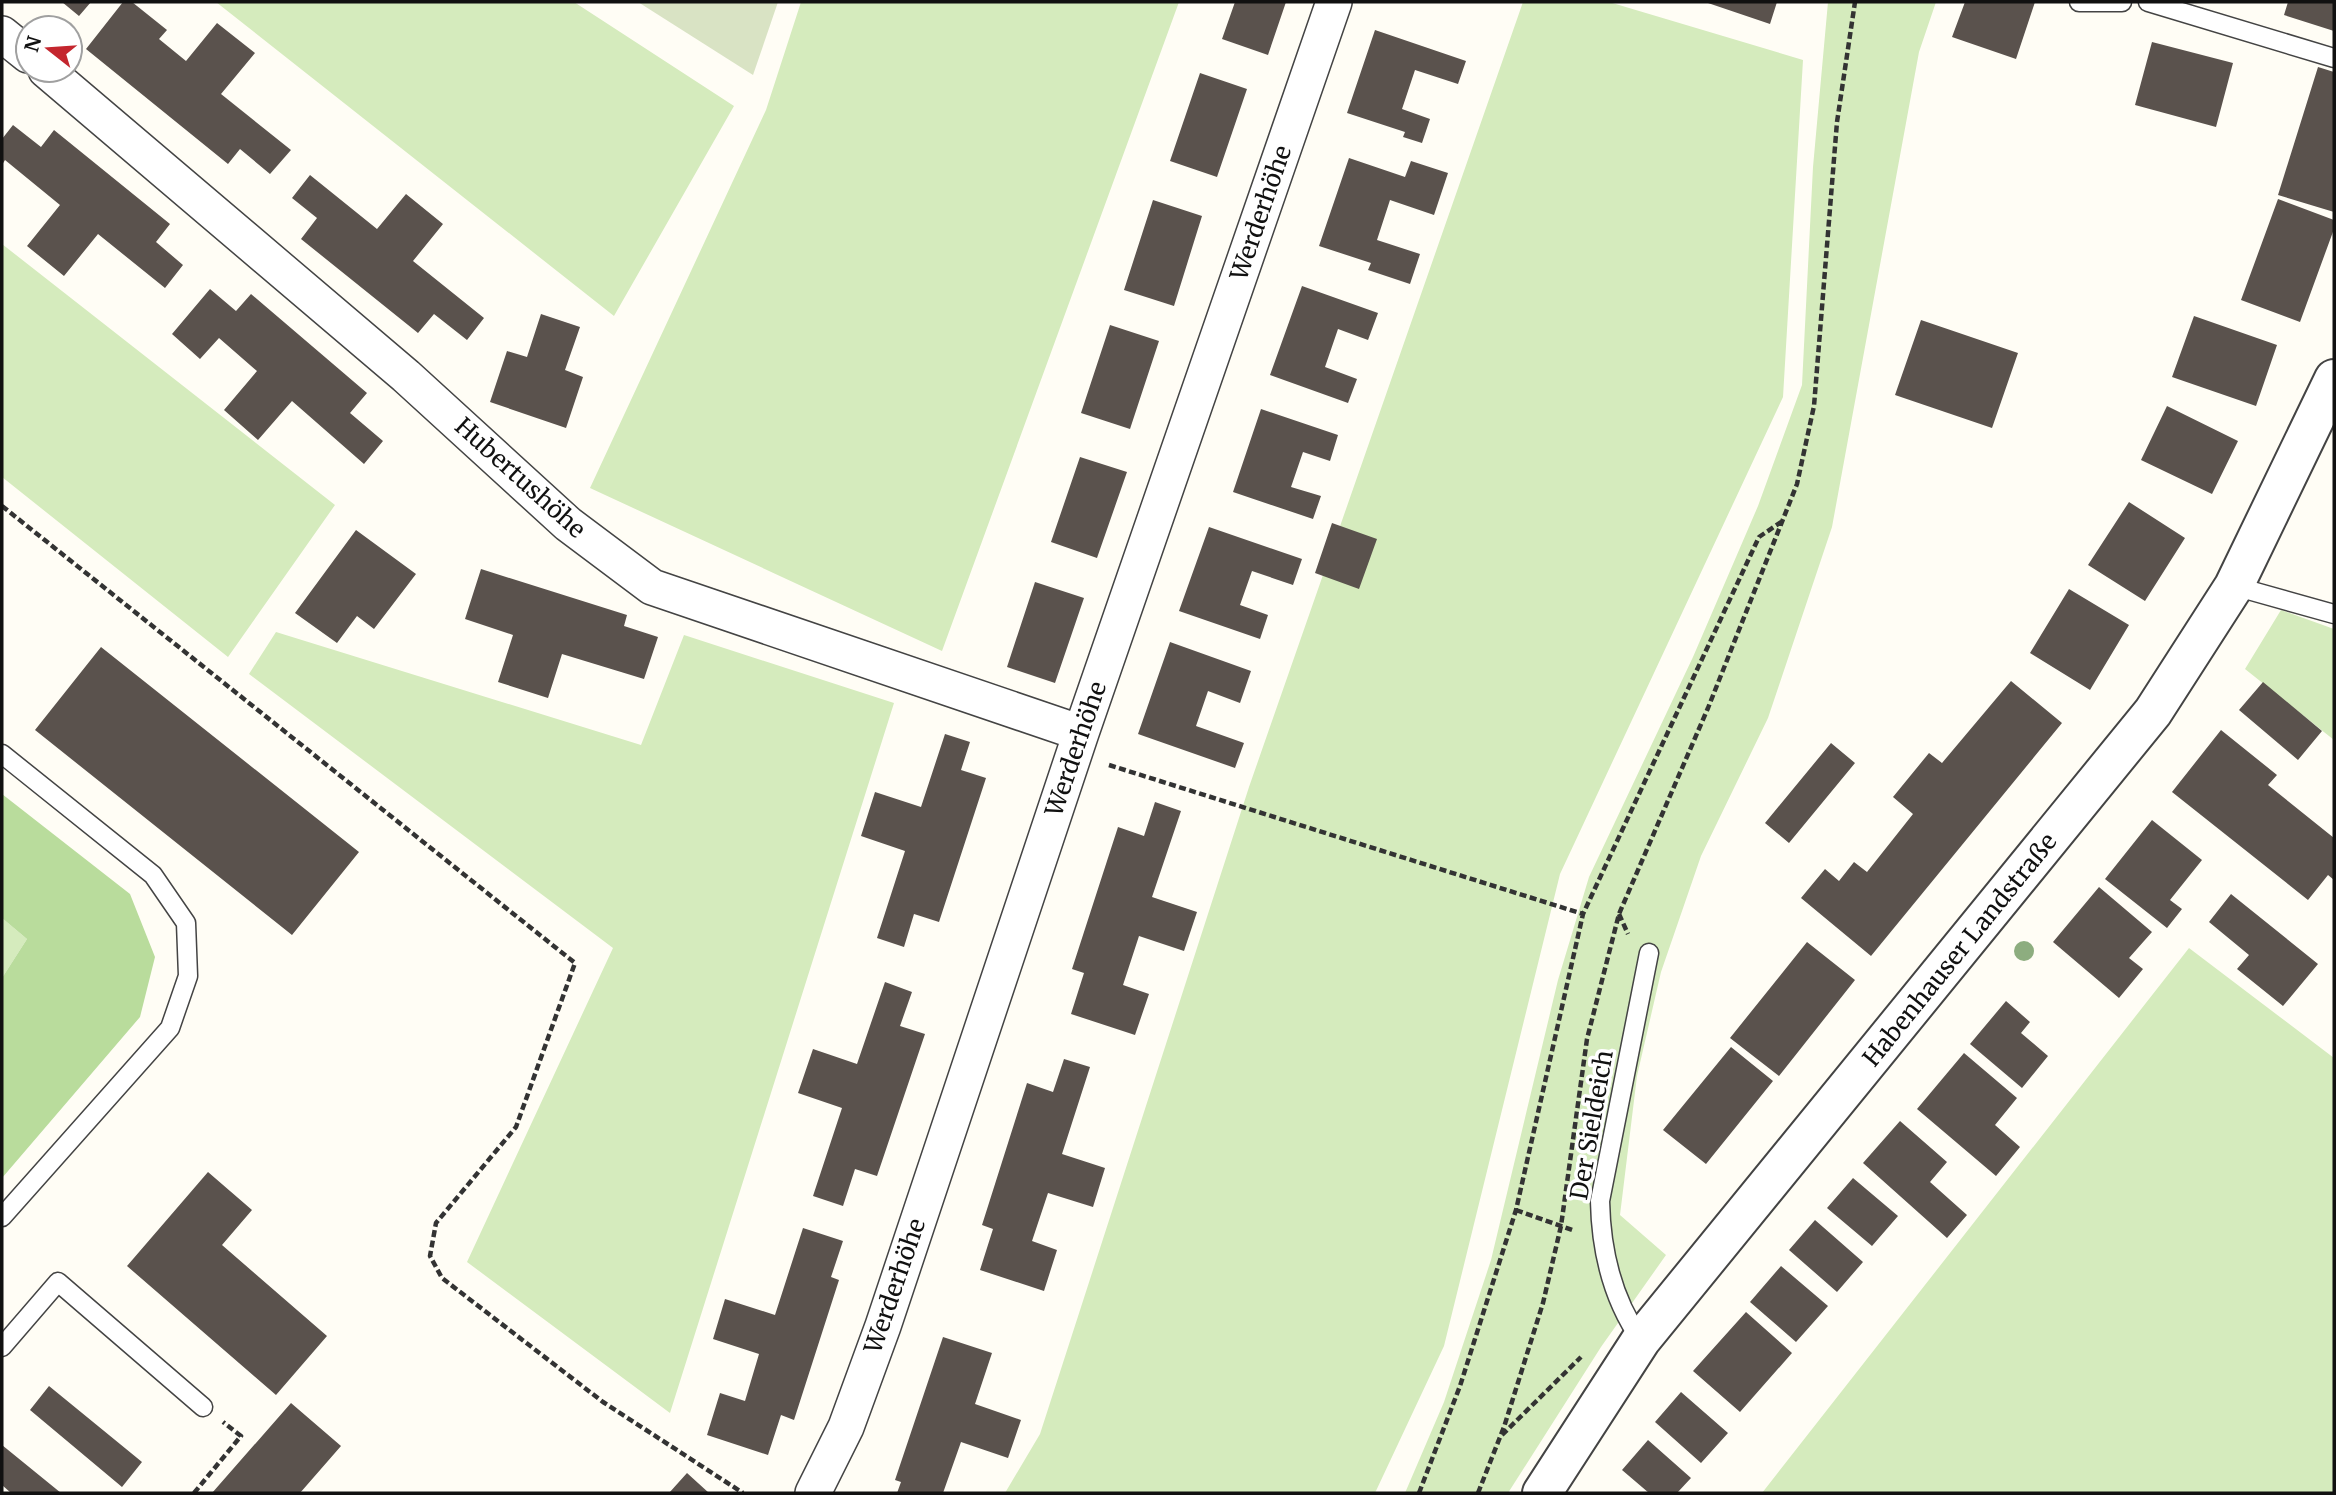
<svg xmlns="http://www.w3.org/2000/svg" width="2336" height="1495" viewBox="0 0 2336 1495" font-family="Merriweather,serif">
<rect width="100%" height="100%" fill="#fffdf5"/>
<!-- green -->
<path fill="#d5ebbd" d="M216,2H574L734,106L614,316Z
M801,2H1179L942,651L590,488L766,110Z
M1523,2H1609L1803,60L1783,397L1560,874L1444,1346L1375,1493H1005L1040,1434L1249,787Z
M1828,2H1936L1919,52L1832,527L1768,718L1701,856L1661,972L1637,1076L1620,1215L1666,1255L1601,1347L1508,1493H1405L1444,1402L1491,1260L1558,980L1589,877L1693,657L1758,506L1802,385L1813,167Z
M2,244L335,505L228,657L2,477Z
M2281,610L2334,629V740L2245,669Z
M276,632L641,745L684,635L894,703L670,1413L467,1262L613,948L249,674Z
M2,918L27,939L2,978Z
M2189,948L2334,1058V1493H1762Z"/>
<!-- forest -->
<path fill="#b9dc9c" d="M2,794L130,894L155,957L140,1017L2,1178V978L27,939L2,918Z"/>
<!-- cemetery -->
<path fill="#d9e3c4" d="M638,2H778L753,75Z"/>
<!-- building -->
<path fill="#5a524d" d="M62,2H91L79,16Z
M123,2H132L167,30L159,39L186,61L217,23L255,53L221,94L291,150L270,174L240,149L228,164L86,49Z
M1235,2H1286L1268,55L1222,39Z
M1705,2H1777L1770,24Z
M1965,2H2035L2016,59L1952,37Z
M2288,2H2334V31L2284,15Z
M1375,30L1466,61L1458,84L1415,70L1402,109L1430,119L1422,143L1403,137L1405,132L1347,113Z
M2152,42L2233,63L2216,127L2135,105Z
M2318,67L2334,72V212L2278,195Z
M1200,73L1247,89L1217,177L1170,161Z
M13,125L41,147L54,130L170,224L156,242L183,265L165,288L98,234L64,276L27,246L60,205L5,160L2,165V139Z
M1349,158L1405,177L1411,161L1448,173L1434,215L1390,200L1377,240L1420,254L1410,284L1368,270L1371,263L1319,246Z
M310,175L377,229L406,194L443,224L413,261L484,318L467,340L434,314L418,333L301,239L317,218L292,198Z
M2278,199L2334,220V229L2300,322L2241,300Z
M1153,200L1202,216L1174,306L1124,290Z
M1302,286L1378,313L1368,340L1338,329L1325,367L1357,379L1348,403L1270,375Z
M210,289L236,311L251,294L367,393L350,413L383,441L364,464L292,401L258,440L224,410L257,371L219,338L200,359L172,334Z
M541,314L580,327L565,370L583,377L566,428L490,402L507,351L527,357Z
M2194,316L2277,345L2256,406L2172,377Z
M1921,320L2018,353L1992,428L1895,395Z
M1110,325L1159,341L1130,429L1081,413Z
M2167,406L2238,441L2212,494L2141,460Z
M1261,409L1338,435L1330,461L1303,452L1291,487L1321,496L1313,519L1233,492Z
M1080,457L1127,472L1097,558L1051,542Z
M2129,502L2185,538L2145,601L2088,565Z
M1332,523L1377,539L1359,589L1315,573Z
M1209,527L1302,559L1293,585L1252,571L1240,605L1268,615L1260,639L1179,611Z
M356,530L416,574L374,629L357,616L337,643L295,613Z
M481,569L627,615L624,626L658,637L644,679L562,654L548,698L498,682L513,635L465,619Z
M1035,582L1084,598L1055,683L1007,667Z
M2069,589L2129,625L2090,690L2030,653Z
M1170,642L1251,671L1240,703L1208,691L1196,726L1244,743L1235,768L1138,734Z
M101,647L359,852L292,935L35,730Z
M2011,681L2062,723L1871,956L1801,898L1825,869L1839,881L1854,862L1867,872L1913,814L1893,797L1929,753L1942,763Z
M2263,682L2322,731L2298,760L2239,710Z
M2221,730L2277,775L2268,785L2334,838V880L2328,875L2308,900L2172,792Z
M945,734L970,742L961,770L986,778L939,922L914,914L904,947L877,938L905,851L861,836L875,792L921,807Z
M1831,743L1855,763L1789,843L1765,823Z
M1155,802L1181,811L1152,897L1197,912L1184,951L1139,936L1123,985L1149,994L1135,1035L1071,1014L1084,973L1072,969L1118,827L1144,836Z
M2152,820L2202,860L2170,900L2182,909L2167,928L2105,879Z
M2099,887L2152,932L2129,958L2143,969L2119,998L2053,942Z
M2231,894L2318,964L2283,1006L2237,969L2249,955L2209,922Z
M1807,942L1855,980L1779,1076L1730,1038Z
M885,982L912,992L900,1026L925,1034L877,1176L855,1169L843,1206L813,1196L842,1108L798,1093L813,1049L857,1064Z
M2006,1001L2030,1022L2021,1033L2048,1056L2022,1088L1970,1044Z
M1731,1047L1773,1081L1706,1164L1663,1130Z
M1964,1053L2017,1098L1995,1125L2020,1147L1996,1176L1917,1109Z
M1064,1059L1090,1067L1062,1154L1105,1168L1093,1207L1048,1193L1032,1241L1057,1250L1044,1291L980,1270L993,1229L982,1225L1027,1083L1053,1092Z
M1900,1121L1947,1162L1930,1182L1967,1215L1947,1238L1863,1163Z
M208,1172L252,1210L222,1245L327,1336L276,1395L127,1266Z
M1853,1178L1898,1216L1872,1246L1827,1208Z
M1815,1220L1863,1262L1837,1292L1789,1250Z
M803,1228L843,1241L831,1277L839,1280L794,1420L781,1415L768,1455L707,1435L720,1393L745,1401L759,1354L713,1339L725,1299L775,1315Z
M1781,1266L1828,1306L1796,1342L1750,1302Z
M1746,1312L1792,1353L1740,1412L1693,1371Z
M943,1337L992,1353L975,1404L1021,1420L1008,1458L961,1442L943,1493H897L901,1482L895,1480Z
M49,1386L142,1462L122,1487L30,1410Z
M1681,1392L1728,1433L1701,1463L1655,1422Z
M291,1403L341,1446L300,1493H212Z
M1648,1440L1691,1478L1677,1493H1649L1622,1470Z
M2,1445L61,1493H11L2,1485Z
M687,1473L709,1493H669Z"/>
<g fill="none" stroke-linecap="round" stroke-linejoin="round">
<defs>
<path id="service" d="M2079,2H2122
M2148,2L2334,58
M2234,586L2334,614
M2,754L153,875L186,923L188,976L170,1028L2,1217
M1641,1340C1613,1300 1601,1250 1600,1201L1649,953
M2,1347L58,1282L203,1407"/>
<path id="minor" d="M2,34L28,55
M46,70L406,376L568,524L652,587L1081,733
M813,1493L846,1427L883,1326L1081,733L1334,2"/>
<path id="tertiary" d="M1542,1493L1641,1340L2153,712L2234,586L2334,379"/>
</defs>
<!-- service casing -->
<use href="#service" stroke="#444" stroke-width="21"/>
<!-- minor casing -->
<use href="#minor" stroke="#444" stroke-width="38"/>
<!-- tertiary casing -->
<use href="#tertiary" stroke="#444" stroke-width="42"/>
<!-- path -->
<path stroke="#333" stroke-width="4.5" stroke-dasharray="7 3.5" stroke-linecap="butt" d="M2,506L575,963L516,1127L436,1223L430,1256L442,1278L603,1402L743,1493
M1109,765L1583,914
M1619,914L1628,934
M1516,1210L1575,1231
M1502,1435L1581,1357
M194,1493L241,1436L223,1422
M1419,1493L1460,1386L1516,1210L1583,914L1759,537L1781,522
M1478,1493L1504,1427L1543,1303L1561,1226L1587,1039L1619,914L1708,708L1797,484L1814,406L1837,122L1855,2"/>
<!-- service -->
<use href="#service" stroke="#fff" stroke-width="18"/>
<!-- minor -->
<use href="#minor" stroke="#fff" stroke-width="35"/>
<!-- tertiary -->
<use href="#tertiary" stroke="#fff" stroke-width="38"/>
</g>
<!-- trees -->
<circle fill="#8dad7f" cx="2024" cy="951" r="10"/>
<g text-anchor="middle" stroke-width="7" stroke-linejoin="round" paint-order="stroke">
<!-- street labels -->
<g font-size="24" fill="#111" stroke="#fff">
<text transform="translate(1261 213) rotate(-71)" y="8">Werderhöhe</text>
<text transform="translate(520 478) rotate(42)" y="8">Hubertushöhe</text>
<text transform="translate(1076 749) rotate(-71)" y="8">Werderhöhe</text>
<text transform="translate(1960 950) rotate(-51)" y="8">Habenhauser Landstraße</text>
<text transform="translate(1592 1125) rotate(-80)" y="8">Der Sieldeich</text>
<text transform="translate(895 1286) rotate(-71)" y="8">Werderhöhe</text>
</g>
</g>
<!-- border -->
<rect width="2336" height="1495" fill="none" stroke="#111111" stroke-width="7"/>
<!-- north arrow -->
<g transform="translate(49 49) rotate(287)"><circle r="33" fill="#ffffff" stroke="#a0a0a0" stroke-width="2"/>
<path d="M0-5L12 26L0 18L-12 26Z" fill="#c4262e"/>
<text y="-10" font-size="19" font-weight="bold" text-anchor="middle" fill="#111111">N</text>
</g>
</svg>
